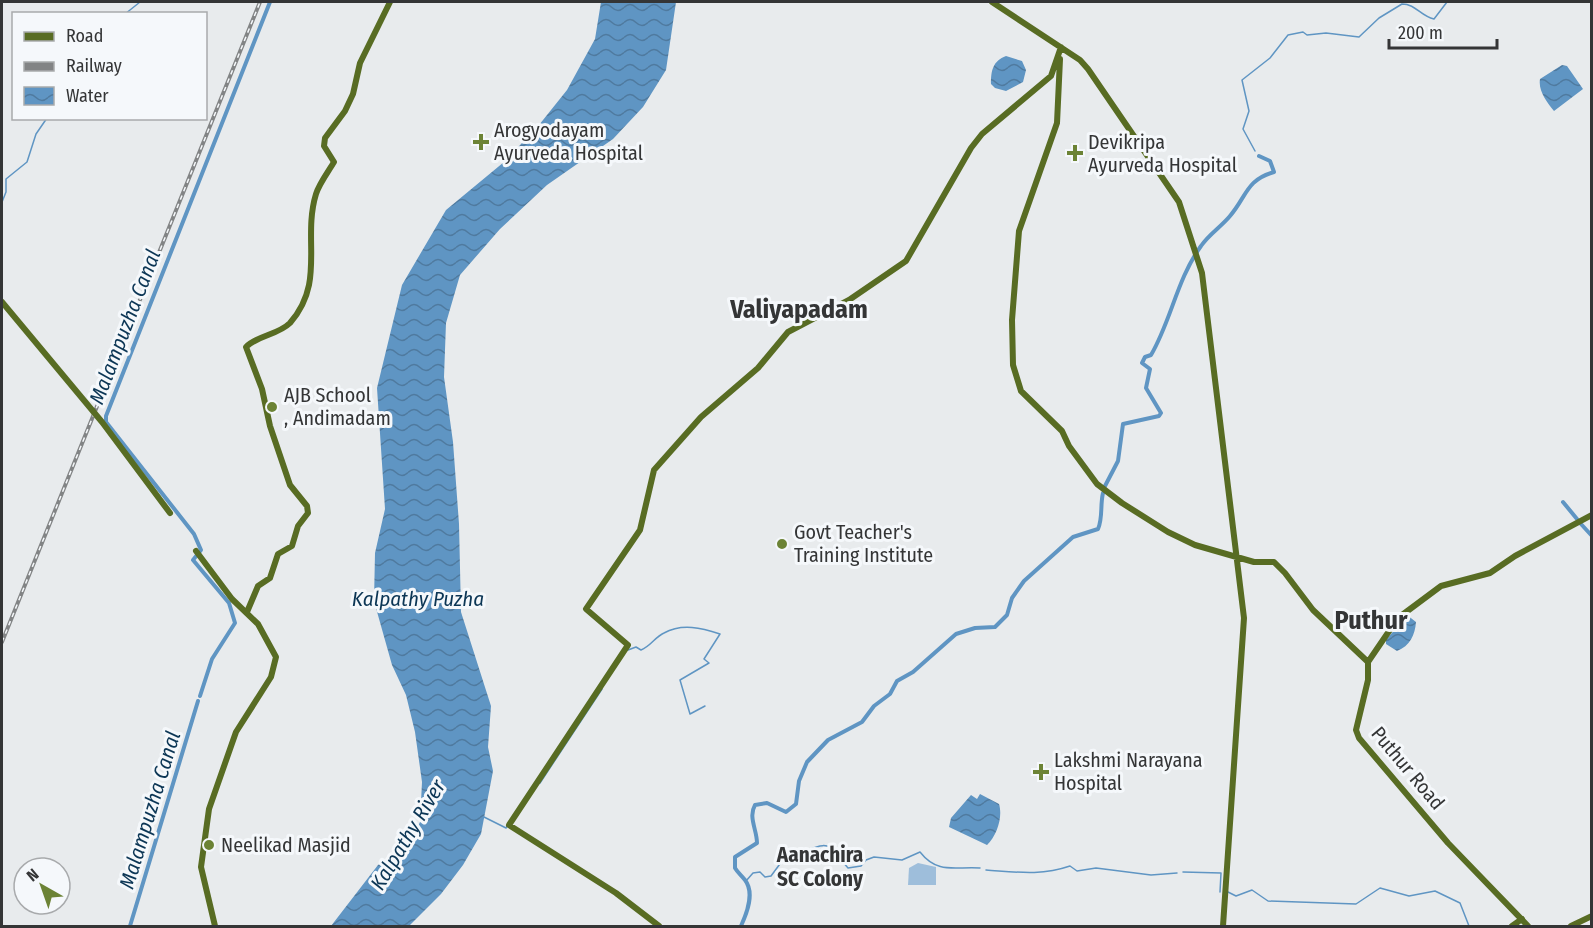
<svg xmlns="http://www.w3.org/2000/svg" width="1593" height="928" viewBox="0 0 1593 928" font-family="'Fira Sans Condensed',sans-serif">
<defs>
<pattern id="water-waves" width="16" height="10" patternUnits="userSpaceOnUse" patternTransform="scale(1.5)"><rect width="16" height="10" fill="#5f95c3"/><path d="M0 5q4-4 8 0t8 0" fill="none" stroke="#4f7a9f"/></pattern>
</defs>
<rect width="100%" height="100%" fill="#e8ebed"/>
<!-- green -->
<path fill="#9ebedb" d="M918,863L936,867V885H908L909,868Z"/>
<!-- water -->
<path fill="url(#water-waves)" d="M601,2H676L666,70L643,107L613,139L547,185L500,229L460,275L446,323L444,377L453,442L459,524L461,612L491,706L488,747L493,771L481,834L463,865L441,894L409,926H331L378,865L409,846L420,822L422,782L415,732L406,695L392,665L374,601L375,553L385,509L377,388L402,285L446,210L504,162L539,125L567,90L595,39Z
M1006,56L1022,61L1026,70L1023,82L1006,91L995,88L991,84C991,70 993,61 1006,56Z
M1562,65L1567,66L1583,89L1554,111C1547,102 1538,91 1540,79Z
M1407,615L1416,622C1415,635 1410,646 1397,651L1386,644V640Z
M980,794L999,804C1003,817 997,835 987,845L949,827L951,818L971,795L977,799Z"/>
<g fill="none" stroke-linecap="round" stroke-linejoin="round">
<!-- stream -->
<path stroke="#5f95c3" stroke-width="1.5" d="M125,14L140,2
M1255,151L1243,129L1249,111L1242,80L1270,58L1288,35L1303,32L1307,35L1326,33L1359,37L1379,18L1402,4C1416,4 1420,16 1434,19L1447,2
M2,202L6,192V179L27,162L36,134L47,118
M628,650L636,647L641,650C651,646 655,637 664,633C682,623 702,628 720,634L704,659L709,663L680,680L690,714L705,706
M2,677V694
M540,783L602,689
M484,817L506,828L508,825
M795,854C808,853 824,837 836,852C841,857 843,863 848,868L861,866L866,860L874,857L902,860L920,852C938,875 956,866 980,868
M986,870C1016,872 1041,876 1070,866L1077,871L1096,868L1151,875L1177,873
M1183,872L1221,873L1220,892
M746,881L753,873L760,872L765,877L771,876L788,853
M1228,892L1236,896L1252,890L1268,901L1356,904L1380,888L1409,896L1435,891L1460,903L1469,926"/>
<!-- canal -->
<path stroke="#5f95c3" stroke-width="4" d="M1105,486L1118,461L1123,424L1159,416L1161,413L1146,388L1150,369L1142,363L1145,357L1151,355C1171,321 1177,279 1201,246C1209,234 1221,227 1230,216C1247,196 1246,180 1274,172L1270,161L1259,156
M1563,502L1577,519
M1581,524L1592,536
M200,696L212,659L235,623L229,603L193,560L201,550L194,534L106,422V416L270,2
M130,926L198,701
M741,926C747,913 755,893 745,880C741,875 738,873 735,868V857L757,843C757,830 748,817 755,805L767,803L786,812L796,804L799,781L807,762L828,740L862,722L874,706L890,694L897,681L913,672L956,634L975,628L995,627L1007,615L1012,598L1024,581L1073,537L1098,529C1103,518 1100,505 1103,493"/>
<!-- secondary -->
<path stroke="#586c23" stroke-width="6" d="M992,2L1080,60L1088,69L1179,202L1202,273L1244,618L1223,926
M1060,59L1057,123L1019,231L1012,320L1013,365L1021,391L1062,431L1069,446L1097,484L1122,503L1168,532L1195,545L1254,562H1274L1285,573L1313,610L1368,662V680L1356,730L1359,738L1448,843L1528,926
M196,551L232,599L258,624L276,657L271,677L236,732L209,809L201,867L215,926
M247,612L258,586L270,578L278,554L292,546L298,526L308,513L307,506L290,485L270,426L262,389L246,347C258,335 278,335 290,323C326,282 302,240 316,194C319,184 328,172 334,162L324,146L325,138L345,111L353,94L360,63L390,2
M1368,662L1398,618L1441,586L1490,573L1515,556L1592,515
M659,926L616,893L509,825L628,645L586,609L640,530L654,470L701,417L758,368L788,332L849,300L906,261L971,148L982,134L1051,76L1061,47
M1512,926L1522,919
M1571,926L1592,916"/>
<defs>
<path id="rail" d="M2,642L260,2"/>
</defs>
<!-- rail casing -->
<use href="#rail" stroke="#828485" stroke-width="4"/>
<!-- rail -->
<use href="#rail" stroke="#f5f8fb" stroke-width="1.5" stroke-dasharray="4.5" stroke-linecap="butt"/>
<!-- secondary-bridge -->
<path stroke="#586c23" stroke-width="6" d="M2,302L102,422L170,513"/>
</g>
<!-- markers -->
<g fill="#6c8335" stroke="#f5f8fb" stroke-width="2">
<path d="M478 133h6v6h6v6h-6v6h-6v-6h-6v-6h6z"/>
<path d="M1072 144h6v6h6v6h-6v6h-6v-6h-6v-6h6z"/>
<circle cx="272" cy="407" r="6"/>
<circle cx="782" cy="544" r="6"/>
<path d="M1038 763h6v6h6v6h-6v6h-6v-6h-6v-6h6z"/>
<circle cx="209" cy="845" r="6"/>
</g>
<g text-anchor="middle" stroke-width="6" stroke-linejoin="round" paint-order="stroke">
<!-- poi labels -->
<g font-size="20" fill="#343536" stroke="#f5f8fb" text-anchor="start">
<text x="494" y="137">Arogyodayam<tspan x="494" dy="23">Ayurveda Hospital</tspan></text>
<text x="1088" y="149">Devikripa<tspan x="1088" dy="23">Ayurveda Hospital</tspan></text>
<text x="284" y="402">AJB School<tspan x="284" dy="23">, Andimadam</tspan></text>
<text x="794" y="539">Govt Teacher's<tspan x="794" dy="23">Training Institute</tspan></text>
<text x="1054" y="767">Lakshmi Narayana<tspan x="1054" dy="23">Hospital</tspan></text>
<text x="221" y="852">Neelikad Masjid</text>
</g>
<!-- street labels -->
<g font-size="20" fill="#343536" stroke="#f5f8fb">
<text transform="translate(1408 768) rotate(50)" y="7">Puthur Road</text>
</g>
<!-- water labels -->
<g font-size="21" font-style="italic" fill="#0c3655" stroke="#f5f8fb">
<text transform="translate(125 327) rotate(-69)" y="7">Malampuzha Canal</text>
<text x="418" y="606">Kalpathy Puzha</text>
<text transform="translate(150 810) rotate(-73)" y="7">Malampuzha Canal</text>
<text transform="translate(408 835) rotate(-59)" y="7">Kalpathy River</text>
</g>
<!-- neighbourhood labels -->
<g font-size="21" font-weight="bold" fill="#343536" stroke="#f5f8fb">
<text x="820" y="862">Aanachira<tspan x="820" dy="24">SC Colony</tspan></text>
</g>
<!-- district labels -->
<g font-size="26" font-weight="bold" fill="#343536" stroke="#f5f8fb">
<text x="799" y="318">Valiyapadam</text>
<text x="1371" y="629">Puthur</text>
</g>
</g>
<!-- border -->
<rect width="1593" height="928" fill="none" stroke="#343536" stroke-width="6"/>
<!-- legend -->
<rect x="12" y="12" width="195" height="108" fill="#f5f8fb" stroke="#a8aaac" stroke-width="1.5"/>
<rect x="24" y="32" width="30" height="9" fill="#586c23" stroke="#a8aaac" stroke-width="1.5"/>
<text x="66" y="42" font-size="18" fill="#343536">Road</text>
<rect x="24" y="62" width="30" height="9" fill="#828485" stroke="#a8aaac" stroke-width="1.5"/>
<text x="66" y="72" font-size="18" fill="#343536">Railway</text>
<rect x="24" y="87" width="30" height="18" fill="url(#water-waves)" stroke="#a8aaac" stroke-width="1.5"/>
<text x="66" y="102" font-size="18" fill="#343536">Water</text>
<!-- north arrow -->
<g transform="translate(42 886) rotate(320)"><circle r="28" fill="#f5f8fb" stroke="#a8aaac" stroke-width="1.5"/>
<path d="M0-4.5L10 22L0 15L-10 22Z" fill="#6c8335"/>
<text y="-9" font-size="16" font-weight="bold" text-anchor="middle" fill="#343536">N</text>
</g>
<!-- scale -->
<path d="M1389 39v9h108v-9" fill="none" stroke="#343536" stroke-width="3"/>
<text x="1398" y="39" font-size="18" fill="#343536" stroke="#f5f8fb" stroke-width="4.5" paint-order="stroke">200 m</text>
</svg>
